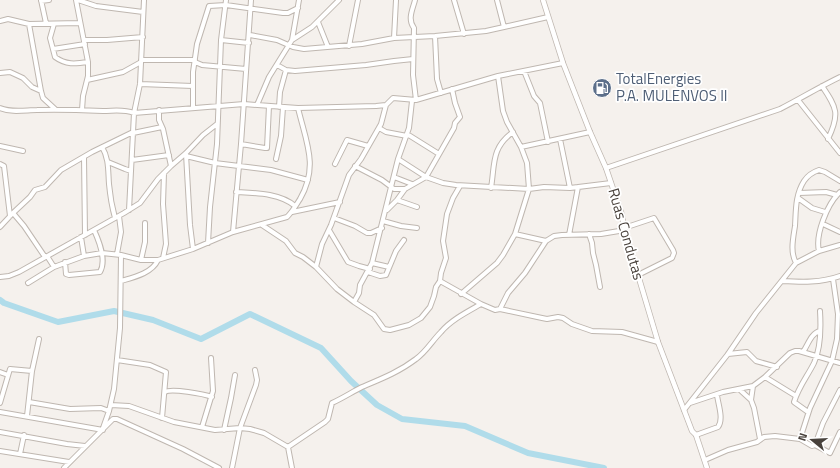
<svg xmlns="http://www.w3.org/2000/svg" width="840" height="468" viewBox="0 0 840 468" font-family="'Titillium Web',sans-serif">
<rect width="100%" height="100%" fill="#f5f1ed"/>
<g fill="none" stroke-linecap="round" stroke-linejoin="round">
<!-- river -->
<path stroke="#b0dcea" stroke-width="6" d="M0,300L4,303L58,322L114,311L153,320L201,339L250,314L321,348L351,381L377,405L402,419L465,426L528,453L604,468"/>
<defs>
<path id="minor" d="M41,0L46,23
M76,0L88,62V76L83,96L82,110
M78,0L96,6L143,12
M415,0C413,9 407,19 414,28L413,75L416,100
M454,0L464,34
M497,0L504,27L548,17
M41,1L49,0
M0,21L8,19L29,24L80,23
M318,22L328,47
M29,24L41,91L43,98L55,109
M54,24L50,38L55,57C66,65 75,64 88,62
M250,35L277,40L293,47L304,49L362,44L394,38L435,36L486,31L504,27
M435,36L437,79L441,93
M394,38L396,0
M84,40H107L143,37
M221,40L249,43
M292,40L299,0
M349,46L358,0
M53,49L85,44
M141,60H195
M195,62L202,65L246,69
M277,65L286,70L295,71L366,65L394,61L413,59
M524,71L534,96L540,103L548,142
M0,73L10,72L23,78L32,87L41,91
M87,80L123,72L141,62
M140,84L193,86
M822,86C837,108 840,114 828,139
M798,100L840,153
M257,105L269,77L292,40L312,27L339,0
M279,107L280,92L286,70
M0,108C11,113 26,110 37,110C59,109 81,110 103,111C114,111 123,109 134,113L244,104L298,108L376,106L386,105L393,98L416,100L498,76L563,63
M193,108V72L197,44L209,6L226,5L283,13H288L298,8
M159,110V120L163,129L171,166
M379,128L386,132L407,136
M133,133L162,127
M407,134L439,154
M560,139L570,188
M241,144L265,148H267L269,106
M0,146L23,151
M102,147C109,158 108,171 109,184C110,195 112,207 115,218
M521,147L590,132
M186,154L190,225L193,249
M186,156L215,163L271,170L308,180
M84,157L85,235
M276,159L281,136L283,107
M398,159L426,177L443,183L456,185L529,189L544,187L570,188L611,183
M132,160L169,155
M108,162L125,169L131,171
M0,164L4,166L10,216
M335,164L347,140L368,146
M355,166L382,180L394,189H405
M606,168L780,109C800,99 819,87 840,77
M394,177L412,184
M491,188C495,164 491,148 513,132
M236,192C255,193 280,193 295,206
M799,193L826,192L837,195
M798,198L812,208L825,212
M397,200L417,207
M129,210L134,113L140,84L144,0
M387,210L397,200L405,189L426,177L454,128L455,123L460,117L455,103L452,89
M292,212L340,202
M13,213L24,226L45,257
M334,218L355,226L367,233H371L382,228
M383,221L401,226L417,228
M823,224L840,232
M262,225L286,241L295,253L303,257L316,267L337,289L354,302L374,315L384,329L390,330L409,325L421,318L430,307L434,296L436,287L440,281L441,273L446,258L443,241L447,214L453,198L460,186
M0,227L13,213L30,197L35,190L45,187L61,170L92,152L133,132
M624,228L654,218L673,250L674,253L672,258L638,275
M329,230L348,262L359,266L370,269
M233,232L241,144L251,0
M515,234L546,241L554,236L562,235L601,234L625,230
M589,234L592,243L593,253L596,265L600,287
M569,235L578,187
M81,237L84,256
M208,243L210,207L217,144L221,40L226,0
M819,251C815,235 827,204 840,192
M117,254L121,232L119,216
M47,256L54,267
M163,258L166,244L163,204L164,173
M141,260L145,242V223
M65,262L66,274L69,275L100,272C107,260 99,241 94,230
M372,263L389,267
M796,263C790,252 793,239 795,226C796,211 795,195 804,181C808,175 813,172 819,170L825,172L840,181
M316,267L322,244L331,225L349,175L361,159L381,124L386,105
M368,272L380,276L386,275L396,251L404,240
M0,277L9,276L19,272L124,213L140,203L158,179L171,166L186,153L203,135L217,124
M833,279L838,314L837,339L832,361L810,408L800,439L812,446L815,445L830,453L840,432
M121,281C135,277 152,273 158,260
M440,281L481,304
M782,281C801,282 821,283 840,276
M28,283L54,267L84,256L102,253L121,255L141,260H158L193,249L233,232L287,217C293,211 296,205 300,199C319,166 306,142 298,108
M461,294L497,263L503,255L515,234L529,189L527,163L521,147L507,122L503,111L498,76
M354,302L359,293L360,285L372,263L398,159L409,128L412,101
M500,309L508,293L525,273L546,241
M803,352C808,345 811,333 820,331
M728,354L747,352L756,361L777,367
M117,360L150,365L166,372L162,418
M0,372L8,375
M765,377L796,396
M739,389L751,400L754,408L760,439
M165,392C171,388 204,394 212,397
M751,400L753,386
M29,402L70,409L101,408L109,411
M0,403L10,369L32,371
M690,403L723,392L753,386L765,377L790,353L795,351H799L840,363
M111,405L129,406L174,422L215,430L240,428L250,429L264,433L288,447L292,468
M684,410L728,354L756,313L796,263L819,251L840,245
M0,412L103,430
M808,412L794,402C799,386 807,377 814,363C821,348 821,327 820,311
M27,416L32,371L39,339
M202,427L213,391L211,358
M103,428L109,411L114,389L120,328L121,255
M224,430L231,398L235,375
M0,432L67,444L85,446
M696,435L718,427C724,419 718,404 717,395
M815,445L823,423L840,390
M288,447L325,422L328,419L332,403C343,398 352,392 362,387C381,379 399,372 416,359C426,352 432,341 441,332C451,320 467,312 481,304L495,310L500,309L542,318L547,319L558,317L563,318L572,324L592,331L622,332L658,342
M0,451L69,462
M20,454L24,435
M705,460L728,450L757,442L764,437L775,436L800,439
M64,468L113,419H117L183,449L219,468
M232,468L240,428L256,385L257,380L255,370"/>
<path id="tertiary" d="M543,0L563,63L590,132L606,168L622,215L624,228L658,342L692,431L696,435L707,468"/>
</defs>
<!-- minor casing -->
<use href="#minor" stroke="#bfb7b0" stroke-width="6"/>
<!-- tertiary casing -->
<use href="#tertiary" stroke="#bfb7b0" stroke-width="6"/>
<!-- minor -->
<use href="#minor" stroke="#fff" stroke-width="4"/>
<!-- tertiary -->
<use href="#tertiary" stroke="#fff" stroke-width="4.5"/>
</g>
<!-- icons -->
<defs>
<symbol id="fuel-disc" viewBox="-11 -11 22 22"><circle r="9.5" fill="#5c6f8a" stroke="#fff"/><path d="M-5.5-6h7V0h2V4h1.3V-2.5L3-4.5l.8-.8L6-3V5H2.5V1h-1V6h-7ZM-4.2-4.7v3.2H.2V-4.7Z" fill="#fff"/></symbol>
</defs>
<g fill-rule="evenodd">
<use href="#fuel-disc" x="591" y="77" width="22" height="22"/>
</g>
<g text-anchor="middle" stroke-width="3.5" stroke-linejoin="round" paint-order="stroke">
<!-- service labels -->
<g font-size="15" fill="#4e5e75" stroke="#fff" text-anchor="start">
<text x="616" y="84">TotalEnergies<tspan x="616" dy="17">P.A. MULENVOS II</tspan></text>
</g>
<!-- street labels -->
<g font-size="15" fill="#48413b" stroke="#fff">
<text transform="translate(626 234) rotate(74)" y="5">Ruas Condutas</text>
</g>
</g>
<!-- north arrow -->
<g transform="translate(812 440) rotate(288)" stroke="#ffffff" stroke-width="3" paint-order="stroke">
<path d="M0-3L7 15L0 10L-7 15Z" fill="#48413b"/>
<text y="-6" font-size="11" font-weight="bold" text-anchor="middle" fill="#48413b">N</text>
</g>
</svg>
